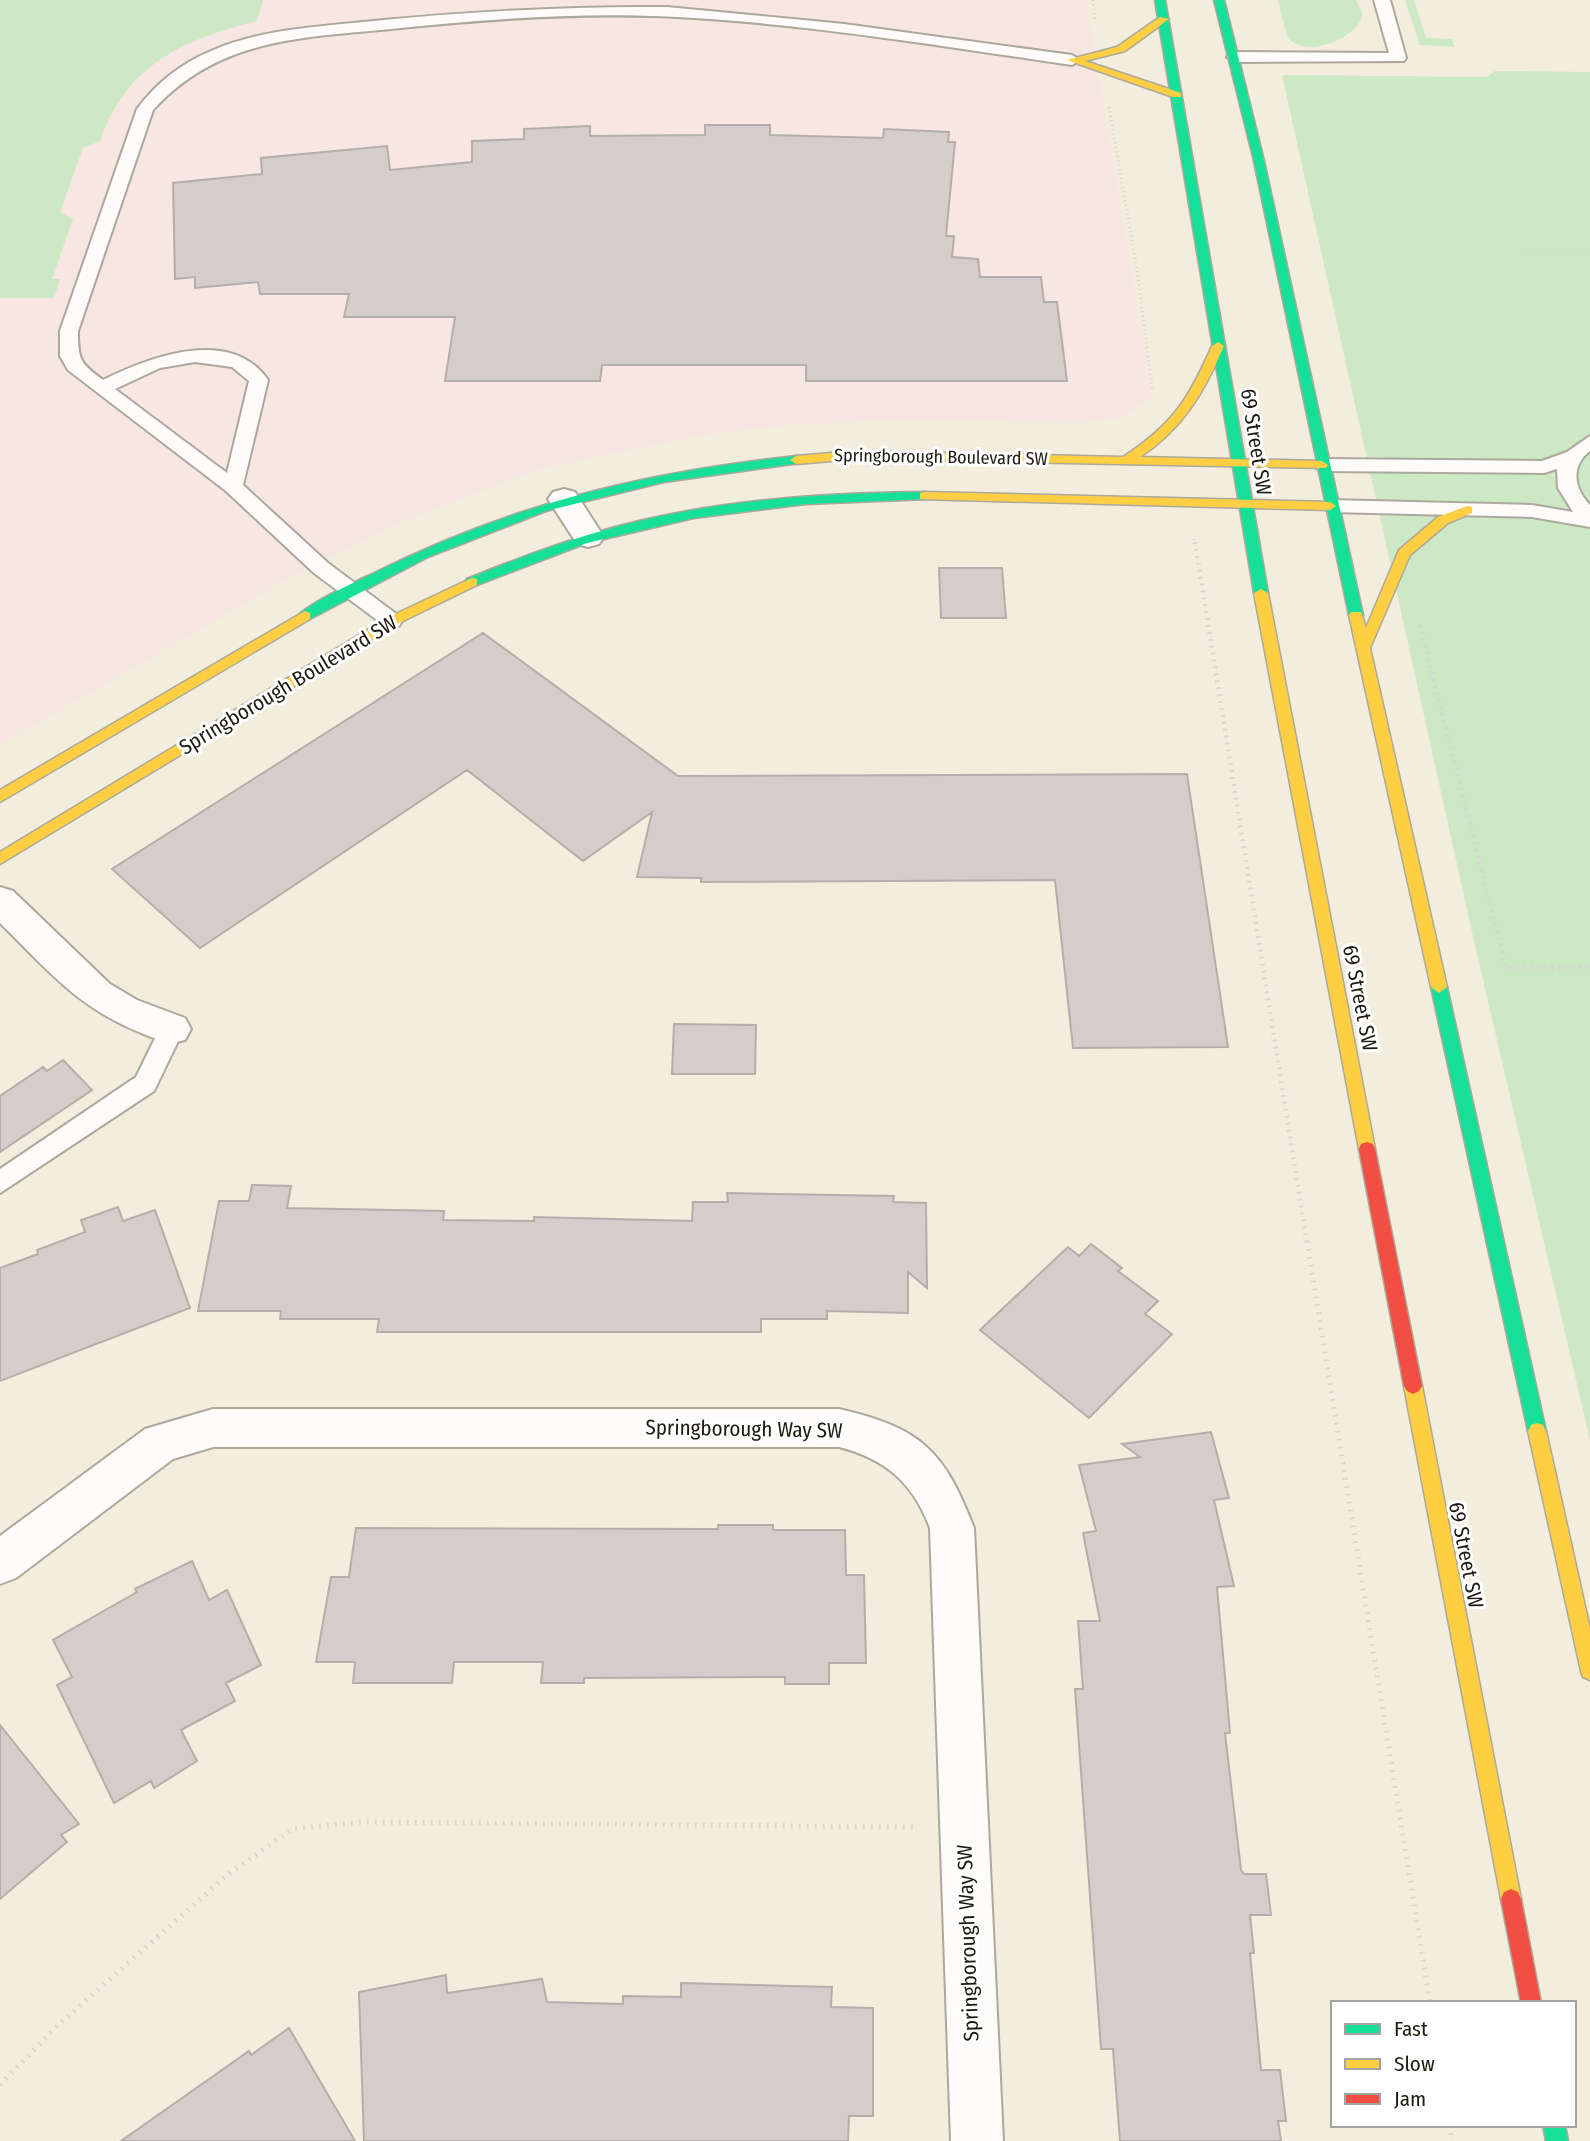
<svg xmlns="http://www.w3.org/2000/svg" width="1590" height="2141" viewBox="0 0 1590 2141" font-family="'Fira Sans Condensed',sans-serif">
<rect width="100%" height="100%" fill="#f3eddd"/>
<!-- education -->
<path fill="#f7e6e1" d="M0,0H1086L1152,396L1124,417L1080,423L905,420L801,424L710,434L542,468L406,520L301,571L0,745Z"/>
<!-- green -->
<path fill="#cce8c5" d="M0,0H263L257,21C184,39 126,65 100,141L83,148L60,212L73,219L52,279H60L54,298H0Z
M1278,0H1356L1363,15C1356,40 1302,60 1287,36Z
M1405,0H1414L1426,38L1452,39L1455,47L1420,45Z
M1495,71L1590,72V1440L1474,941L1282,75L1487,77Z"/>
<!-- building -->
<path fill="#d4cdca" stroke="#b4aeaa" stroke-width="2" d="M705,125H770V135L883,138L884,129L949,132L948,142H955L946,236H954L952,257L978,259L980,277H1041L1044,302H1057L1067,381H806V365H602L600,381H445L455,317H344L349,294H260L258,282L195,288V277L175,279L173,183L262,174L261,158L387,146L390,170L472,162V141L524,139V129L590,126V136L705,135Z
M939,568H1002L1006,618H941Z
M483,633L678,776L1187,774L1228,1047L1073,1048L1055,880L701,882V878L637,877L652,812L583,861L467,770L200,948L112,869Z
M674,1024L756,1025L755,1074H672Z
M63,1060L92,1090L0,1152V1096L43,1067L47,1071Z
M252,1185L291,1186L287,1208L444,1211L443,1220L534,1221V1217L692,1221L693,1202H728L727,1193L894,1196L893,1202L926,1203L927,1288L908,1272V1313L827,1311V1319H761V1332H377L379,1319H280L281,1311H198L219,1201H249Z
M118,1207L123,1221L155,1210L190,1308L0,1381V1268L38,1254L37,1250L85,1232L81,1220Z
M1091,1244L1122,1268L1118,1271L1158,1301L1145,1314L1172,1334L1089,1418L980,1330L1068,1247L1079,1256Z
M1211,1432L1229,1498L1214,1500L1234,1586L1217,1587L1230,1733H1225L1241,1870L1244,1874H1266L1271,1915H1250L1254,1953H1250L1261,2070H1280L1286,2121H1278L1281,2141H1120L1113,2049H1101L1075,1689H1083L1078,1621H1100L1083,1533L1096,1531L1079,1465L1140,1457L1122,1444Z
M718,1525H773V1530H845L846,1575H864L866,1663H829V1684H785V1677L584,1678V1683H541L543,1662H454L452,1683H353L355,1662H316L331,1577H349L356,1528L718,1529Z
M192,1561L209,1600L227,1590L261,1665L226,1683L235,1701L181,1730L197,1761L154,1788L151,1781L114,1803L57,1685L72,1677L53,1640L137,1592L135,1589Z
M0,1725L79,1824L61,1835L67,1842L0,1899Z
M446,1975L447,1993L542,1979L547,2002L623,2004V1996L681,1997V1983L832,1987L831,2007L873,2008V2116H849L848,2141H364L359,1992Z
M289,2028L355,2141H121L249,2051L251,2055Z"/>
<g fill="none" stroke-linecap="round" stroke-linejoin="round">
<defs>
<path id="lane" d="M1374,0H1390L1406,58L1404,61L1235,62L1227,57L1235,52L1389,53Z
M667,7L844,24L1072,55L1080,60L1072,65C941,46 809,24 677,17C582,12 485,19 391,29C301,38 218,38 153,110L78,331C78,360 80,363 103,380C149,357 231,326 268,380L243,485L328,563L399,616L402,621L399,626H385L314,573L226,491L68,370L60,356V331L137,109C156,83 182,63 211,51C259,30 313,27 363,22C464,12 565,6 667,7ZM195,362L232,367L249,381L227,473L115,389L160,368Z
M1590,436V451C1570,466 1574,489 1590,505V527L1532,517L1330,512L1320,506L1330,500L1532,505L1573,512L1558,488L1557,469L1544,473L1322,471L1312,465L1322,459L1542,461L1567,452Z
M172,1019L181,1022L184,1029L154,1091L0,1193V1169L136,1077L163,1022Z"/>
<path id="street" d="M564,489L575,492L604,537L599,544L588,547L577,544L548,499L553,492Z
M0,887L13,891L110,984L137,1000L185,1018L191,1029L185,1040C168,1045 156,1039 139,1032C77,1007 47,969 0,923Z
M213,1409H839C921,1428 944,1450 974,1528L1003,2141H951L930,1528C913,1483 886,1459 839,1447H213L173,1459L16,1578L0,1584V1536L145,1429Z"/>
<path id="fast" d="M1155,0H1165L1268,593L1261,597L1254,593Z
M1214,0H1224L1264,161L1363,615L1356,620L1349,615L1254,161Z
M796,456L802,460L800,463L664,482L546,511L428,557L310,619L305,621L298,616C309,603 355,582 372,574C514,504 639,473 796,456Z
M924,492L928,493V499L806,504L694,518L587,543L477,585H467L465,582L467,579C523,556 580,535 639,521C732,499 828,493 924,492Z
M1439,981L1447,987L1546,1431L1543,1437L1537,1439L1531,1437L1528,1431L1431,987Z
M1543,2125H1565L1568,2141H1546Z"/>
<path id="slow" d="M1160,17L1169,19L1125,51L1085,61L1181,93V97H1173L1067,60L1117,47Z
M1218,342L1224,346C1204,392 1183,429 1140,457L1322,461L1328,465L1326,468L855,459L796,464L790,460L796,456L855,451L1123,457C1173,424 1188,400 1212,346Z
M924,492L1330,502L1336,506L1330,510L920,499V493Z
M1467,506L1472,507V513L1448,523L1410,555L1370,648L1447,987L1439,993L1431,987L1349,615L1351,612H1361L1366,628L1399,550L1438,517Z
M472,578L477,579V585L397,624L0,864V852L387,618Z
M1261,589L1268,593L1375,1149L1373,1154H1361L1359,1149L1254,593Z
M305,611L310,613V619L0,802V790Z
M1413,1378L1419,1381L1422,1386L1521,1899L1518,1906L1511,1909L1504,1906L1501,1899L1404,1386L1407,1381Z
M1537,1423L1543,1425L1546,1431L1590,1629V1680L1583,1677L1581,1671L1528,1431L1531,1425Z"/>
<path id="jam" d="M1367,1142L1373,1144L1375,1149L1422,1386L1419,1391L1413,1394L1407,1391L1404,1386L1359,1149L1361,1144Z
M1511,1889L1518,1892L1521,1899L1541,2003H1521L1501,1899L1504,1892Z"/>
</defs>
<!-- lane casing -->
<use href="#lane" stroke="#aca89c" stroke-width="4"/>
<!-- street casing -->
<use href="#street" stroke="#aca89c" stroke-width="4"/>
<!-- fast casing -->
<use href="#fast" stroke="#aca89c" stroke-width="3"/>
<!-- slow casing -->
<use href="#slow" stroke="#aca89c" stroke-width="3"/>
<!-- jam casing -->
<use href="#jam" stroke="#aca89c" stroke-width="3"/>
<!-- path-far2 -->
<path stroke="#d8d6d2" stroke-width="3.5" stroke-dasharray="1 3.5" stroke-linecap="butt" d="M1093,0L1095,20
M1109,107L1137,270L1152,389
M1524,251H1590
M1194,539L1195,544"/>
<!-- path-far1 -->
<path stroke="#d8d6d2" stroke-width="4.5" stroke-dasharray="2 5" stroke-linecap="butt" d="M1195,542L1307,1243
M1420,625L1506,968L1590,967"/>
<!-- path -->
<path stroke="#d8d6d2" stroke-width="5" stroke-dasharray="2 6" stroke-linecap="butt" d="M1307,1241L1430,2003
M0,2085L55,2028L231,1872L293,1829L362,1822L914,1827
M1450,2125L1452,2141"/>
<!-- lane -->
<use href="#lane" fill="#fdfcfa" fill-rule="evenodd"/>
<!-- street -->
<use href="#street" fill="#fdfcfa" fill-rule="evenodd"/>
<!-- fast -->
<use href="#fast" fill="#16e098" fill-rule="evenodd"/>
<!-- slow -->
<use href="#slow" fill="#ffcf43" fill-rule="evenodd"/>
<!-- jam -->
<use href="#jam" fill="#f24e42" fill-rule="evenodd"/>
</g>
<g text-anchor="middle" stroke-width="6" stroke-linejoin="round" paint-order="stroke">
<!-- far-street labels -->
<g font-size="18" fill="#1d1a0f" stroke="#fff">
<text transform="translate(941 457) rotate(1)" y="6">Springborough Boulevard SW</text>
</g>
<!-- street labels -->
<g font-size="21" fill="#1d1a0f" stroke="#fff">
<text transform="translate(1256 442) rotate(81)" y="7">69 Street SW</text>
<text transform="translate(288 685) rotate(-31)" y="7">Springborough Boulevard SW</text>
<text transform="translate(1360 998) rotate(79)" y="7">69 Street SW</text>
<text transform="translate(744 1429) rotate(1)" y="7">Springborough Way SW</text>
<text transform="translate(1466 1555) rotate(79)" y="7">69 Street SW</text>
<text transform="translate(968 1943) rotate(-92)" y="7">Springborough Way SW</text>
</g>
</g>
<!-- legend -->
<rect x="1331" y="2001" width="245" height="126" fill="#ffffff" stroke="#a5a39f" stroke-width="2"/>
<rect x="1345" y="2024" width="35" height="10" fill="#16e098" stroke="#a5a39f" stroke-width="2"/>
<text x="1394" y="2036" font-size="21" fill="#1d1a0f">Fast</text>
<rect x="1345" y="2059" width="35" height="10" fill="#ffcf43" stroke="#a5a39f" stroke-width="2"/>
<text x="1394" y="2071" font-size="21" fill="#1d1a0f">Slow</text>
<rect x="1345" y="2094" width="35" height="10" fill="#f24e42" stroke="#a5a39f" stroke-width="2"/>
<text x="1394" y="2106" font-size="21" fill="#1d1a0f">Jam</text>
</svg>
